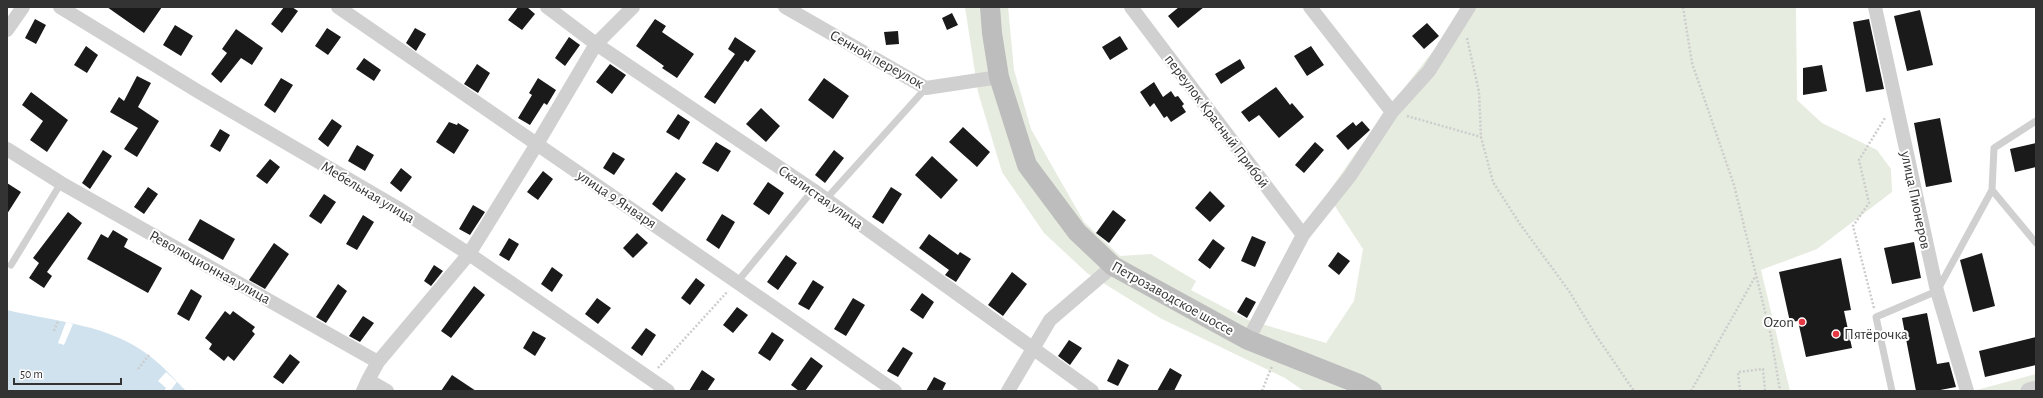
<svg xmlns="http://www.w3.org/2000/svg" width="2043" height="398" viewBox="0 0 2043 398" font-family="'Alegreya Sans',sans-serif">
<rect width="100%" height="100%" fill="#fff"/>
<!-- green -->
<path fill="#e6ecdf" d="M965,7H1008L1014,70L1031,129L1084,222L1120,256L1151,254L1196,281L1191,290L1248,320L1326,343L1354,301L1363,249L1327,194L1382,116L1445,36L1462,7H1796L1797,100L1822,123L1877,150L1891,169L1892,192L1817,249L1761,270L1790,391H1304L1285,378L1160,318L1087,273L1044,233L1002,172L978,92Z
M2036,374V391H1973Z"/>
<!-- water -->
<path fill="#cfe2ee" d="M7,310C56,322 110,324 151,357C164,367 175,380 186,391H7Z"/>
<!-- pier -->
<path fill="#fff" d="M66,322L73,324L64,345L58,343Z
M166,372L177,382L170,391H164L166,388L158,381Z"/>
<!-- building -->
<path fill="#1a1a1a" d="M107,7H162L144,33Z
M284,7H292L298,11L282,33L271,24Z
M518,7H527L535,14L522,30L508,20Z
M1179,7H1204L1178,28L1168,16Z
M1920,10L1933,65L1907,71L1894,16Z
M952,13L958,25L947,30L942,18Z
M35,19L46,25L36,44L25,38Z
M655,19L666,26L662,32L694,54L677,78L662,68L664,66L636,46Z
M1869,19L1884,89L1866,92L1853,22Z
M1427,23L1439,36L1424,49L1412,36Z
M175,25L193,36L181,56L163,45Z
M327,28L341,37L328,55L315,46Z
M415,28L426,34L416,51L406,43Z
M236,29L263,48L252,65L241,58L221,83L211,74L227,53L222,49Z
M898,31L899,44L886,45L884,32Z
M1120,36L1128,49L1110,60L1102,47Z
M569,37L580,45L565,66L555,58Z
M735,37L756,51L748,62L745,60L715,104L704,97L735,54L728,49Z
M86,46L98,55L87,73L74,65Z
M1311,46L1324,65L1307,76L1294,56Z
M364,58L381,70L374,81L356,69Z
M1240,59L1245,68L1221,84L1215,74Z
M477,64L490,73L478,93L464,84Z
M610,64L626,75L612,94L596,82Z
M1822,65L1827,91L1803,95V68Z
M137,76L151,83L138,107L159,121L137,157L124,149L138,128L110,112L119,97L124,101Z
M281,78L293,85L275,113L264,105Z
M538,78L556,90L547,105L544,103L530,125L518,118L532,95L529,93Z
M824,78L849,96L833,119L808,100Z
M1154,82L1163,97L1171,91L1175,97L1178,96L1184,104L1182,106L1186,112L1171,122L1167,116L1164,118L1154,103L1150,107L1140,92Z
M1276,87L1290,105L1292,103L1304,117L1279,138L1259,115L1249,122L1241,112Z
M31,92L68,120L47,152L30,140L43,121L22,105Z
M761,108L780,126L766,142L746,124Z
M678,114L690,122L679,140L666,132Z
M1940,118L1952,182L1926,187L1914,123Z
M332,119L342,126L328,147L318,139Z
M1362,121L1370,130L1348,150L1336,136L1353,122L1356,126Z
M449,122L457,125L458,123L469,130L454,154L436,142Z
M963,127L990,152L977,167L949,142Z
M220,129L230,135L220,152L210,146Z
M716,142L731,151L718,172L702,163Z
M1315,142L1324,150L1304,173L1295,165Z
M2036,143V167L2015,172L2010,149Z
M357,145L374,155L365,171L348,161Z
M103,150L112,156L90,189L82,183Z
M834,150L844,158L825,183L815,175Z
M613,152L625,159L614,175L603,168Z
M932,156L958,180L941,199L915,175Z
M270,159L280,167L267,184L256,176Z
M401,168L412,177L401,192L390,183Z
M543,171L553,179L538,200L527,192Z
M676,172L686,179L662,212L652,204Z
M768,182L784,193L769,215L753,204Z
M7,183L21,192L7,214Z
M148,187L158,194L144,214L134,207Z
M891,187L902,194L883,224L872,217Z
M1210,191L1225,206L1210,222L1195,208Z
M324,194L336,202L321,224L309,216Z
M473,205L485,212L470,235L459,229Z
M1113,210L1126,220L1109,243L1096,233Z
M68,212L82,223L47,272L52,276L44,288L29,278L39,263L33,258Z
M722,214L735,222L719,249L706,240Z
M363,215L374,222L357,250L346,244Z
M200,219L235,239L223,260L188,240Z
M113,230L128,239L124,247L162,268L148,293L87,259L101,234L108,238Z
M637,233L648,243L633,258L623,248Z
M929,234L958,255L960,252L971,259L956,282L945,275L949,270L919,248Z
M1252,236L1266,242L1255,267L1241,261Z
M509,238L519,244L509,261L499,255Z
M1213,239L1225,248L1210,269L1198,260Z
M1914,242L1921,278L1892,284L1884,248Z
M274,243L289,254L265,289L249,280Z
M1338,252L1350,261L1339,275L1328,266Z
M1982,253L1995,306L1973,312L1960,260Z
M786,255L797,263L778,290L767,282Z
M1841,258L1851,310L1844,311L1852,348L1806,357L1798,321L1790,322L1779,272Z
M434,265L443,271L431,286L424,281Z
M552,267L563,275L552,292L541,284Z
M1012,272L1027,284L1003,316L988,305Z
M696,278L705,285L690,305L681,298Z
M813,280L824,287L809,310L798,304Z
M338,284L347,291L326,323L316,317Z
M474,286L485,295L451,338L441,331Z
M191,289L202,296L189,321L177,314Z
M922,293L934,302L923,319L910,310Z
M1246,297L1256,302L1247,318L1237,312Z
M597,298L611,308L598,324L585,314Z
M853,298L865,305L846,336L834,329Z
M737,307L748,315L733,333L723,325Z
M225,311L230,315L233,311L255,327L252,331L255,334L234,361L228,356L224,361L209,349L212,344L205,338Z
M1927,313L1937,364L1949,362L1956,387L1935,391H1916L1902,318Z
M363,316L374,323L360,342L349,336Z
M646,328L656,335L642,356L631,348Z
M533,331L546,338L535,356L523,348Z
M772,332L784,340L770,361L758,353Z
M2036,337V365L1985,377L1979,351Z
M1069,340L1082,348L1070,365L1058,356Z
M903,347L913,353L898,377L887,371Z
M290,354L300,362L283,384L273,377Z
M811,357L823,366L805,391H799L791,385Z
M1118,359L1129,365L1118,386L1107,381Z
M1170,368L1182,375L1174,391H1157Z
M702,370L715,379L707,391H689Z
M452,375L476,391H441Z
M934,377L946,383L942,391H926Z"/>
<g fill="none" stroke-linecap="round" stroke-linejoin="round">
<!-- path -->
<path stroke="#cdcdcd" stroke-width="2.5" stroke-dasharray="2 2" stroke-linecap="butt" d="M1683,7L1692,63L1734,185L1771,336L1780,391
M1467,38L1479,92L1481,137L1493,182L1520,224L1569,291L1595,334L1634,391
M1407,116L1481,137
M1874,308L1853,226L1869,203L1859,160L1885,118
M54,331L58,321
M658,368L728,291
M138,369L149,355
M1262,391L1272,366
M1691,391L1755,277
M1740,391L1738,372L1763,369L1765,391"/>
<!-- service -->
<path stroke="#d0d0d0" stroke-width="7" d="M1992,190L2036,243
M826,199L926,88
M11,265L61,183
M738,281L813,190
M1892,391L1876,317L1937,291L1992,190L1994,148L2036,121"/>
<!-- minor -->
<path stroke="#d0d0d0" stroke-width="14" d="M60,7L199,92L396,207L469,254L668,391
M338,7L895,391
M547,7L596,44L813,190L1092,391
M785,7L926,88L999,77
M1131,7L1303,235
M1310,7L1392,112
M1875,7L1937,291L1967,391
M7,30L23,7
M7,149L61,183L378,362L368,380L387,391
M1248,340L1303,235L1350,176L1392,112L1429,71L1469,7
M378,362L469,254L537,144L596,44L633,7
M363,391L368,380
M1008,391L1050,320L1113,266"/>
<!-- tertiary -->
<path stroke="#d0d0d0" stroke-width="17" d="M2029,391L2036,389"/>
<!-- secondary -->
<path stroke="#bdbdbd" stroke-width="20" d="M990,7L992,33L999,77L1027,165L1077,232L1113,266L1248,340L1359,384L1372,391"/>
</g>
<!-- markers -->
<g fill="#e63946" stroke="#fff" stroke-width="1.5">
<circle cx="1802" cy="322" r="4"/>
<circle cx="1836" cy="334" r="4"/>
</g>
<g text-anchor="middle" stroke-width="4" stroke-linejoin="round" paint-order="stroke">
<!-- street labels -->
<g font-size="15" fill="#333" stroke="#fff">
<text transform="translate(877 59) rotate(29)" y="5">Сенной переулок</text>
<text transform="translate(1217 121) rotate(53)" y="5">переулок Красный Прибой</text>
<text transform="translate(368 192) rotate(31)" y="5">Мебельная улица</text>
<text transform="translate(821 197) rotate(35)" y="5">Скалистая улица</text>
<text transform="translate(617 199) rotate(34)" y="5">улица 9 Января</text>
<text transform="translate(1916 200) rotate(78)" y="5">улица Пионеров</text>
<text transform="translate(210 267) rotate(29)" y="5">Революционная улица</text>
<text transform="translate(1173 298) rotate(29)" y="5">Петрозаводское шоссе</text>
</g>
<!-- poi labels -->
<g font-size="15" fill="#333" stroke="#fff" text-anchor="end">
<text x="1794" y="327">Ozon</text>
<text x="1844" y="339" text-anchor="start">Пятёрочка</text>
</g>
</g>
<!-- border -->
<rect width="2043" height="398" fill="none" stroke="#333333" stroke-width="16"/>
<!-- scale -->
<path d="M14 378v6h107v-6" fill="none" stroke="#333333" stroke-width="2"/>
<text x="20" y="378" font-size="12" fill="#333333" stroke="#ffffff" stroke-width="3" paint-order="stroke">50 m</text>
</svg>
